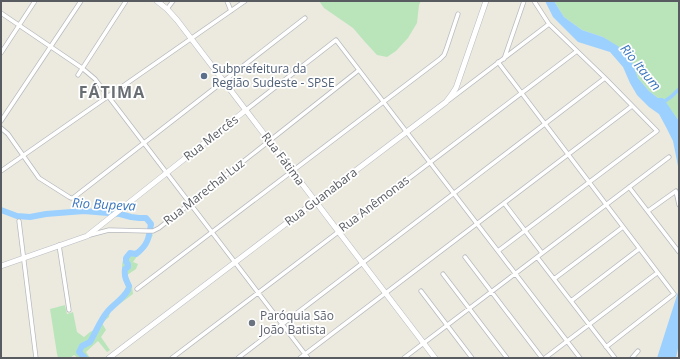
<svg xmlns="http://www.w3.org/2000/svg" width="680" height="359" viewBox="0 0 680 359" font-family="'Open Sans',sans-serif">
<rect width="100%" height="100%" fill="#eceadf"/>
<!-- green -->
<path fill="#bae5bb" d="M319,1H359L363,2H382L384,1H421L419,5L417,23L408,38L396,51L387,57L377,55L365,42L353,28L324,8Z
M554,1H679V121L671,110L658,98L649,91L638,78L631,58L603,37L582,30L564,17Z
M148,235H153L150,240L140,255H138L133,262L138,264L136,269L127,275L132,286L133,294L110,311L109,317L102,323L106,330L101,337L110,350L107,352L98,341L86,352L90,358H78L74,355L70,358H58L57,354L50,309L65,305L67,314L73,312L77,332L84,337L90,332L94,330L108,307L124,293L126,286C122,278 120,263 125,256C127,252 133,252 137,252L145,242Z"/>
<!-- water -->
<path fill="#9cd1ff" d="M545,1H554L564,17L582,30L603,37L629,53L638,78L649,91L658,98H663L679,121V171L673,141L666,127L659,114L649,107L637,95L630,83L623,67L610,52L578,42L553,17Z
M679,289V344L676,358H657Z"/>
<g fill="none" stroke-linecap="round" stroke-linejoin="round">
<!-- canal -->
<path stroke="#9cd1ff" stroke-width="3.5" d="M665,101L672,96L679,89"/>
<!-- river -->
<path stroke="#9cd1ff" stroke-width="6" d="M1,210L17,216L30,217L46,214L84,211L120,214L131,217L139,218H146L151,224C149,238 148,245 136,254L130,253L126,258V262L128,264V267L125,269C124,276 126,280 129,286
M85,358L79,352L82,346L90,342C96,332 100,320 108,311C114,304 123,299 128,290"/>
<defs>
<path id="street" d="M227,1L231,11
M167,9L173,1
M1,13L82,68L95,79L308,358
M1,53L35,1
M504,59L524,1
M498,62L674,294L606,347
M78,75L126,1
M449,100L549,24
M246,110L336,40L580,358
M1,121L81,1
M1,128L8,134L39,178L69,197L71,198H73L305,18
M1,171L245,1
M629,187L679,252
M504,203L542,253
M648,211L676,191L679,205
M19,221L36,358
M90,235L109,230L148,231H153L159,228L359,70
M59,245L69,310
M498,251L657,131L605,78L549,24L534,1
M465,257L542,358
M537,257L615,358
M443,274L507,358
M554,279L623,227
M137,289L440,59L444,55L446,50L458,14
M421,291L472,358
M571,301L639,249
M172,358L577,51
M238,358L605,78
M300,358L632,106
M404,358L669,157
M545,358L657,273
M632,358L638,351"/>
<path id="secondary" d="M157,1L167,9L177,20L435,358
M1,266L87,236L246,110
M109,358L446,102L452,94L456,88L486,1"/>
</defs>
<!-- street casing -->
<use href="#street" stroke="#b7babf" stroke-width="5"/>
<!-- secondary casing -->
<use href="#secondary" stroke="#b8bbc2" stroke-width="6"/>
<!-- street -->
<use href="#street" stroke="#fff" stroke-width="3.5"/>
<!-- secondary -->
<use href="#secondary" stroke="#fff" stroke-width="5"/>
</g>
<!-- markers -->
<circle fill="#5c6f8a" stroke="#fff" stroke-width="1.5" cx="204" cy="76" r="4"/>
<circle fill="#6b7280" stroke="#fff" stroke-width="1.5" cx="252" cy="323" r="4"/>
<g text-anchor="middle" stroke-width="3.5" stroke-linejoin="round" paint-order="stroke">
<!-- service labels -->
<g font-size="12" fill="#4e5e75" stroke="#fff" text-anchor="start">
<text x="212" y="73">Subprefeitura da<tspan x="212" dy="14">Região Sudeste - SPSE</tspan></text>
</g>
<!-- street labels -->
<g font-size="12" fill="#585c61" stroke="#fff">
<text transform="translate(211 138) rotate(-38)" y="4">Rua Mercês</text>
<text transform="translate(283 159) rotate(53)" y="4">Rua Fátima</text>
<text transform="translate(204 192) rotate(-38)" y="4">Rua Marechal Luz</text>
<text transform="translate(321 197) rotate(-37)" y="4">Rua Guanabara</text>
<text transform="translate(374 204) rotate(-37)" y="4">Rua Anêmonas</text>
</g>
<!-- worship labels -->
<g font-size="12" fill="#5b616d" stroke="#fff" text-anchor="start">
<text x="260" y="320">Paróquia São<tspan x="260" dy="14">João Batista</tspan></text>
</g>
<!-- water labels -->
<g font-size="13" font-style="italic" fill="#3975bd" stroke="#fff">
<text transform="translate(641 67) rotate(51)" y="5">Rio Itaum</text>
<text transform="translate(104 204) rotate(3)" y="5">Rio Bupeva</text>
</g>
<!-- district labels -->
<g font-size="16" font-weight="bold" letter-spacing="1" fill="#696e73" stroke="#fff">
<text x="112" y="98">FÁTIMA</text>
</g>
</g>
<!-- border -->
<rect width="680" height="359" fill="none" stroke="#585c61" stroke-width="4"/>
</svg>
